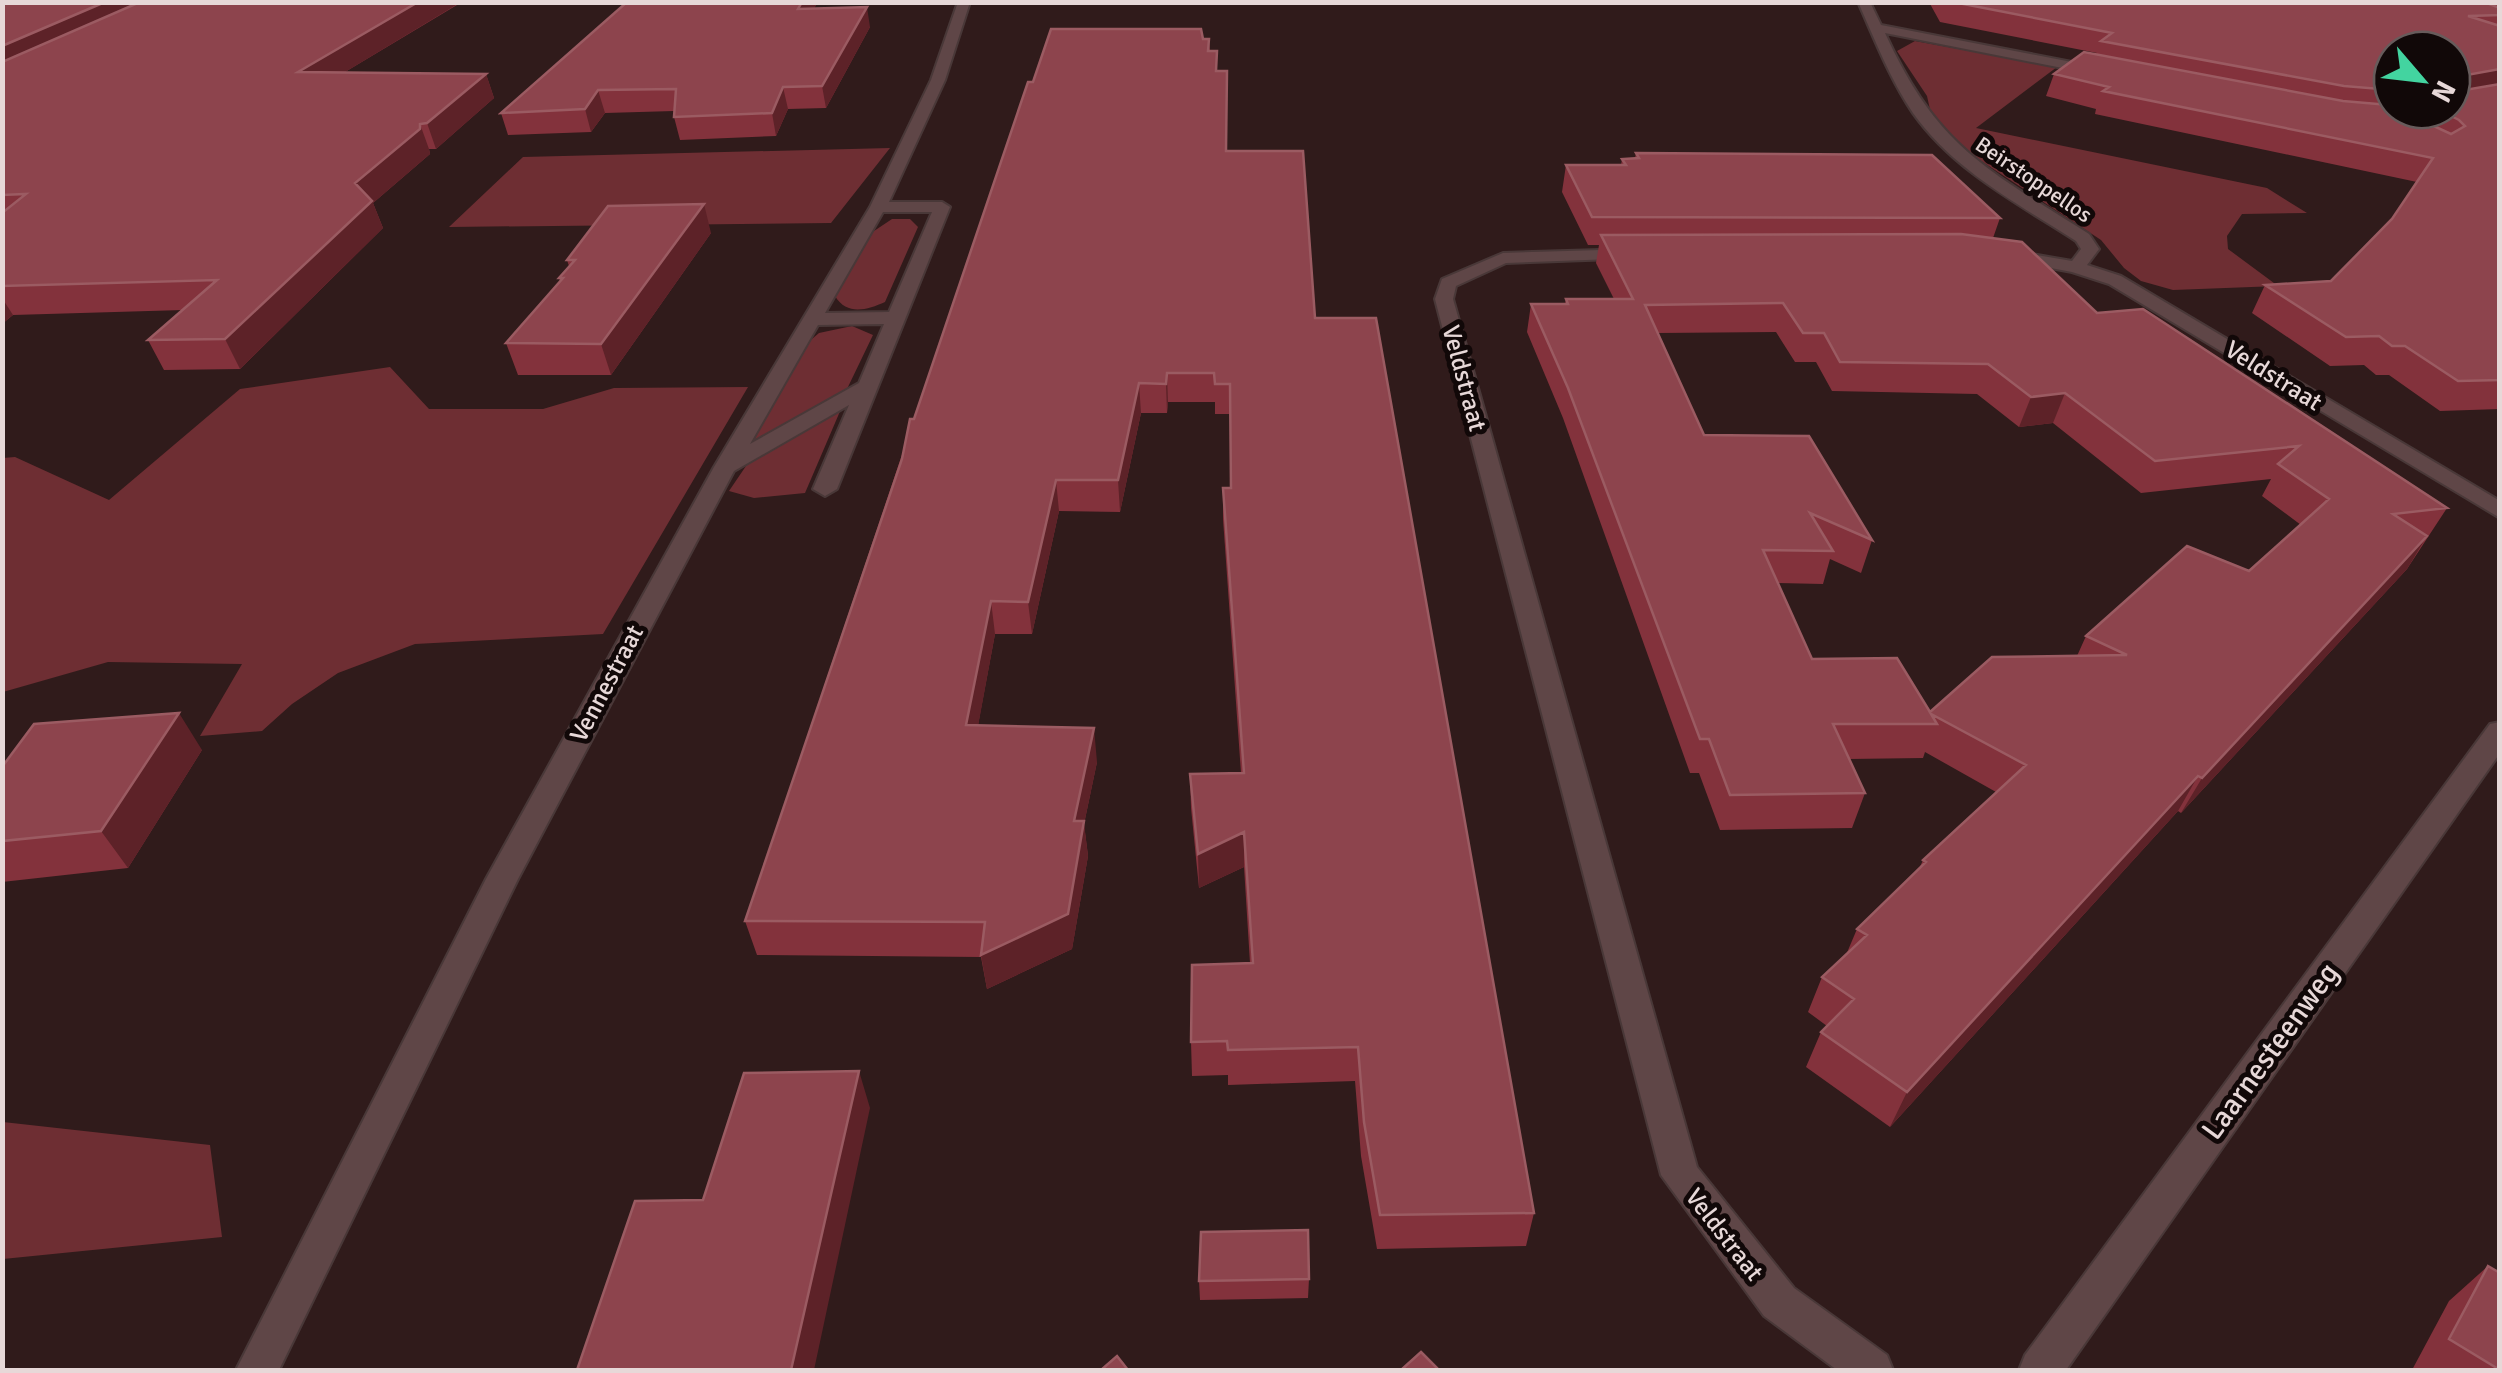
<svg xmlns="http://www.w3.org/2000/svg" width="2502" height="1373" viewBox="0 0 2502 1373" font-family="Signika,sans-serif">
<rect width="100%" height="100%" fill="#301b1b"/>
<!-- green -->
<path fill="#6e2e33" d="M1915,41L2057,67L1976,128L2267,188L2307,213L2242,214L2227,236L2228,249L2278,286L2173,290L2141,281L2124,268L2101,240L1975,157L1949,133L1931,114L1927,96L1897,51Z
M890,148L831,223L449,227L523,157Z
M892,219H910L918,227L885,302C867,310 847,316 835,296L871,233Z
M852,326L873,335L847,389L750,443L806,344L819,333Z
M390,367L429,409H543L614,388L748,387L603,634L415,644L338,673L292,704L262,731L200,736L242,664L108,662L3,692V458L15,457L109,500L240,389Z
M841,409L805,493L754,498L729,491L748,463Z
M3,1122L210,1145L222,1237L3,1259Z"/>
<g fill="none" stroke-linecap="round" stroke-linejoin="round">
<defs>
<path id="minor" d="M958,2H970L945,80L889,202H942L950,207L837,489L825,496L813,489L849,405L734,471L518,879L279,1370H236L486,879L714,467L870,207L931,80ZM883,212H932L889,312L825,313ZM884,324L859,383L750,444L818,325Z
M1858,2H1870L1881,25L2108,69L2110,72L2103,76L1885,33C1938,149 1987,169 2089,234L2099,249L2087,265L2121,276L2500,501V518L2109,284L2072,272L2002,259L1999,255L2008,250L2072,261L2081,249L2076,241C2019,204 1954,171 1913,113C1890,79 1875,40 1858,2Z
M1635,249L1641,250V258L1506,263L1456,286L1453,299L1697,1167L1794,1288L1887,1355L1893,1370H1837L1764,1316L1661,1175L1435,299L1442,279L1503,253Z"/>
<path id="tertiary" d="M2500,722V753L2066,1370H2019L2025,1355L2490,724Z"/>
</defs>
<!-- minor casing -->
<use href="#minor" stroke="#493838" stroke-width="4"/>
<!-- tertiary casing -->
<use href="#tertiary" stroke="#493838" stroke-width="4"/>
<!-- minor -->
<use href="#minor" fill="#5f4647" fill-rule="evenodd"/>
<!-- tertiary -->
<use href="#tertiary" fill="#5f4647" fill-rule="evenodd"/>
</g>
<!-- wall -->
<path fill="#83323c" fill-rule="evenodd" d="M2,2H462L345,72L486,74L494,98L436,149H429L430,154L373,203L383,228L240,369L164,370L148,340L183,310L13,315L2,324Z
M627,2H818L814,8L870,27L826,108L788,109L776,136L680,140L674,117V111L605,113L591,132L508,135L501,113Z
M1929,2H2500V409L2440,411L2389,375H2376L2364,365L2330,366L2252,313L2265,285L2331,281L2392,219L2417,182L2095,114L2096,109L2046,96L2054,74L2097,53L1940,22ZM2452,50V110H2412L2409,115L2392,110Z
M1209,39L1210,51H1217V71L1227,151L1315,318L1534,1213L1526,1246L1377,1249L1361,1156L1355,1081L1228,1085V1075L1192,1076L1191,1042L1250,963L1244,867L1199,888L1191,808L1190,774L1241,773L1223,519V488H1231L1230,414H1215V402H1168L1167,413H1141L1120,512L1059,511L1032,634H995L978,725L1097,762L1084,824L1088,856L1072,949L987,989L981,957L757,955L745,921L914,419L1033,82Z
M1636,153L2000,218L1993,238L2097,313L2447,508L2407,569L2181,813L2178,811L1890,1127L1806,1067L1821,1032L1827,1026L1808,1012L1822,977L1846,955L1857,929L1919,869L1923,860L1996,792L1925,752L1923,758L1849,759L1865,793L1852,828L1720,830L1699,773H1690L1563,418L1527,332L1531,304H1565L1566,299H1614L1596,263L1599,245H1588L1562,192L1566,165H1621L1622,159L1635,158ZM1776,332L1795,362H1816L1832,391L1977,394L2019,427L2053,423L2141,493L2271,479L2262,496L2301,525L2249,571L2086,636L2077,656L1930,712L1812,659L1778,583L1823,584L1830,559L1861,573L1872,540L1704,435L1658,333Z
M711,233L611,375H518L506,343L560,281L559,278L569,266L567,260Z
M202,750L128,868L2,882V767Z
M2488,1266L2500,1370H2412L2449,1301Z
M1309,1279L1308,1298L1200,1300L1199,1281Z"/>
<!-- shaded-wall -->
<path fill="#5d2228" d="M105,2H163L2,75V46Z
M418,2H461L307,95L298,72Z
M802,2H818L802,29L798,9Z
M867,7L870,27L826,108L822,86Z
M2500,69L2499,89L2452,98L2461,76Z
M486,74L494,98L436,149L427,123Z
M783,87L788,109L776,136L772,113Z
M598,90L605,113L591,132L585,109Z
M2392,90V110L2381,113Z
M420,124L429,149L430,154L373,203L383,228L240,369L225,339L355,183Z
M704,204L711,233L611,375L601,344Z
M2,298L13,315L2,324Z
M1167,373L1168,402L1167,413L1166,384Z
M1139,383L1141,413L1120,512L1118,480Z
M2065,393L2053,423L2019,427L2031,397Z
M1056,480L1059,511L1032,634L1028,602Z
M2427,536L2407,569L2181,813L2202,778Z
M991,601L995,634L972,759L966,725Z
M179,713L202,750L128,868L101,831Z
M1094,728L1097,762L1084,824L1088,856L1072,949L987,989L981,955L1074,821Z
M2198,776L2178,811L1890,1127L1907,1092Z
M1244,832V867L1199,888L1198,854Z
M859,1071L870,1108L814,1370H791Z"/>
<!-- building -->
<path fill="#8d444d" stroke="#9b5b62" stroke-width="2.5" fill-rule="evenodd" d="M2,2H105L2,46Z
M140,2H418L298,72L486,74L427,123L420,124V129L355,183L372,201L225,339L148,340L217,280L2,286V213L26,194L2,195V62Z
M627,2H802L798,9L867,7L822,86L783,87L772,113L674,117L676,89L598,90L585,109L501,113Z
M1953,2H2484L2500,8V15L2468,16L2500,26V69L2461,76L2460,86L2465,90L2500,84V380L2458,381L2405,346H2392L2379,336L2346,337L2265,285L2331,281L2392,219L2433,158L2103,91L2109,87L2054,74L2084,52L2343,101L2389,105L2392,107V110H2399L2451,134L2465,126L2459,120L2439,110H2452V50H2392V90L2344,86L2101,41L2112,33Z
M1051,29H1201L1203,39H1209L1208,51H1217L1216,71H1227L1226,151H1303L1315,318H1376L1534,1213L1380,1215L1364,1122L1358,1047L1228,1050L1227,1041L1191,1042L1192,965L1253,963L1244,832L1198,854L1190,774L1244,773L1223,488H1231L1230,384H1215L1214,373H1167L1166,384L1139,383L1118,480H1056L1028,602L991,601L966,725L1094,728L1074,821H1084L1068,914L981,955L985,922L745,921L902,459L910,419H914L1028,82H1033Z
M1636,153L1932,155L2000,218L1592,217L1566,165H1626L1622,159L1639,158Z
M704,204L601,344L506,343L563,278H559L575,260H567L608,206Z
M1961,234L2022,242L2097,313L2143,309L2447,508L2393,514L2427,536L2202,778L2198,776L1907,1092L1821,1032L1854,999L1822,977L1867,935L1857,929L1926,862L1923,860L2026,765L1931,714L1937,724H1833L1865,793L1730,795L1709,739H1700L1568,388L1531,304H1568L1566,299H1633L1601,235ZM1783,303L1803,333H1824L1840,362L1988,364L2031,397L2065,393L2155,461L2299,446L2278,464L2329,499L2249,571L2187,546L2086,636L2127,655L1992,657L1930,712L1897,658L1812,659L1763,550L1833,551L1810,513L1872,540L1809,436L1704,435L1645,305Z
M179,713L101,831L2,841V767L34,724Z
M859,1071L791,1370H577L635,1201L703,1200L744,1073Z
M1308,1230L1309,1279L1199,1281L1201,1232Z
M2488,1266L2500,1273V1370L2449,1339Z
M1421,1352L1439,1370H1401Z
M1117,1356L1128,1370H1101Z"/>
<g text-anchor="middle" stroke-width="10" stroke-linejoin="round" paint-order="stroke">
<!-- far-street labels -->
<g font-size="22" fill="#e7d8d8" stroke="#110808">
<text transform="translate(2034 179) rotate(34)" y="8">Beirstoppellos</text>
</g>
<!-- street labels -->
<g font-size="25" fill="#e7d8d8" stroke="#110808">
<text transform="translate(2274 375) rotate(32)" y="9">Veldstraat</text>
<text transform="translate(1465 378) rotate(75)" y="9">Veldstraat</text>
<text transform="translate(606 683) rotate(-62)" y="9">Vennestraat</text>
<text transform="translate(1725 1234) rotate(52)" y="9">Veldstraat</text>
</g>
<!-- near-street labels -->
<g font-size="30" fill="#e7d8d8" stroke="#110808">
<text transform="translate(2270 1051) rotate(-54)" y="10">Laarnesteenweg</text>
</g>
</g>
<!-- border -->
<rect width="2502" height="1373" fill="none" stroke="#e7d8d8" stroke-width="10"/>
<!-- north arrow -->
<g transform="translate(2422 80) rotate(118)"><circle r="48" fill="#110808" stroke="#675b5b" stroke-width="2.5"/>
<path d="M0-8L18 38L0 25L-18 38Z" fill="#43d4a0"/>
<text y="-15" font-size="28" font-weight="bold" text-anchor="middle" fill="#e7d8d8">N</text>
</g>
</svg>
